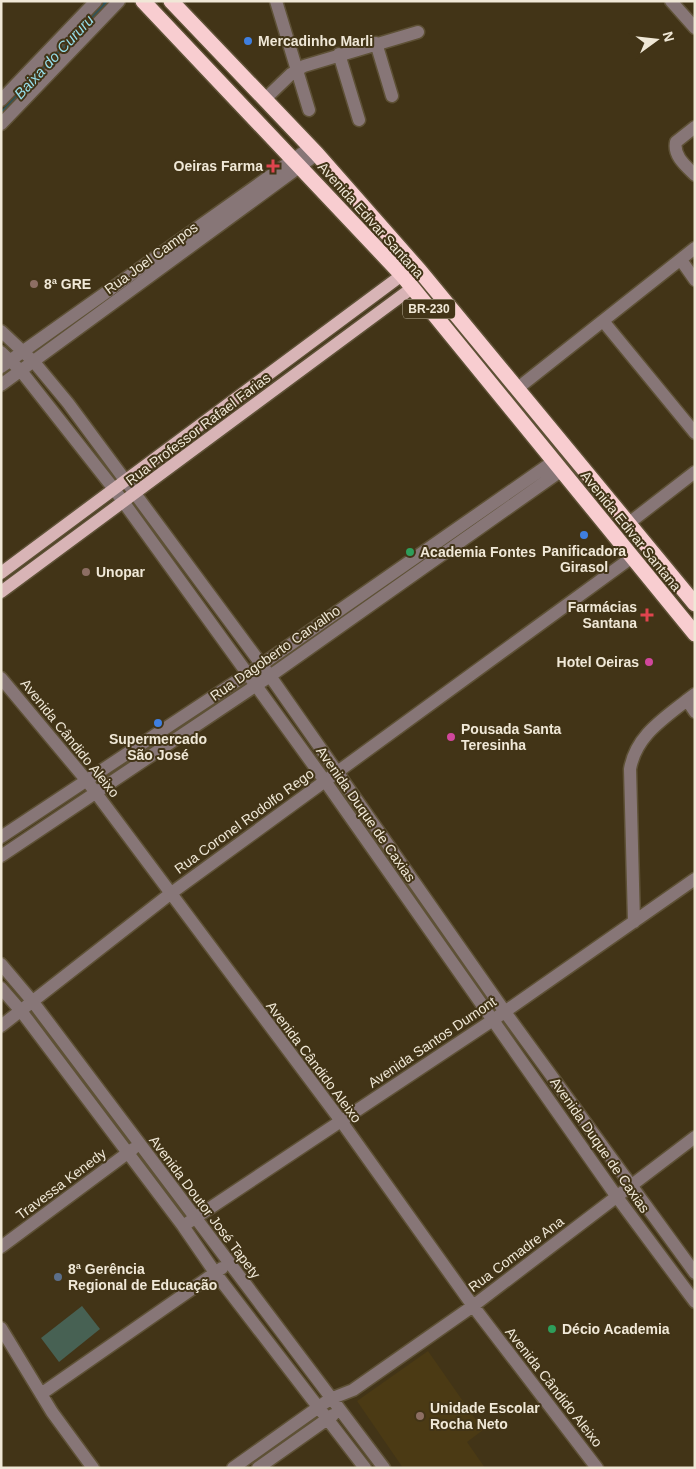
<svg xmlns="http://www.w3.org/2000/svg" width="696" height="1469" viewBox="0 0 696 1469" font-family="Helvetica,sans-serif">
<rect width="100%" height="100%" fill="#423417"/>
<!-- built -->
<path fill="#4b3a14" d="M428,1351L483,1430L467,1442L485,1468H403L357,1401Z"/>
<!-- green -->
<path fill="#476153" d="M82,1306L100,1329L59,1362L41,1338Z"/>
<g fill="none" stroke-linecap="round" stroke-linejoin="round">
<!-- stream -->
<path stroke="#2e5359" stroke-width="4" d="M1,114L107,1"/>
<defs>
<path id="minor" d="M276,1L309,110
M671,1L695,28
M376,43L392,96
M339,54L359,120
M265,99L291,74L304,66L418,32
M1,100L96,1
M1,124L119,1
M695,127L676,142C673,156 686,166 695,175
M681,260L695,280
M603,321L695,433
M1,331L34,362L68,403L270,676L505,1012L695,1273
M1,352L21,371L114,489L325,781L617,1197L695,1302
M1,367L311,147
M1,385L317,154
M518,388L695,248
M629,523L695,472
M1,678L87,781L341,1121L473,1306L597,1468
M695,694L687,700L695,712
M1,837L261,665L554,461
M1,856L270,676L562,470
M634,922L630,769C636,736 662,720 687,700
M1,964L33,1002L384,1468
M1,988L21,1011L183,1226L216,1274L365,1468
M1,1026L170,894L631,558
M183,1226L493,1020L695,879
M1,1247L133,1149
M1,1328L52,1412L93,1468
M41,1394L222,1268
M233,1468L330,1399L353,1390L473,1306L695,1137
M258,1468L333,1415"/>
<path id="major" d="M1,573L402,275
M1,592L412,288"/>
<path id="highway" d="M143,1L402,275L695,634
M171,1L317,154L420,271L695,604"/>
</defs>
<!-- minor casing -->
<use href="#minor" stroke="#5e5136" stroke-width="15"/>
<!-- major casing -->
<use href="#major" stroke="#5e5136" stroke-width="15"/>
<!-- highway casing -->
<use href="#highway" stroke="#5e5136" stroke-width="18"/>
<!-- minor -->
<use href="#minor" stroke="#877677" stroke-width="12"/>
<!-- major -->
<use href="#major" stroke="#d8b4b6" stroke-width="12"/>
<!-- highway -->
<use href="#highway" stroke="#f8cdd0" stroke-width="15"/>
</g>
<!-- markers -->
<g fill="#3f7fe0" stroke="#423417" stroke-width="2">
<circle cx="248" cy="41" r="5"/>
<circle cx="584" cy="535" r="5"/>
<circle cx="158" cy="723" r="5"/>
</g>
<g fill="#e0444e" stroke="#423417" stroke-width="2">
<path d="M270.5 158.5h5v5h5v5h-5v5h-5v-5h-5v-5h5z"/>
<path d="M644.5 607.5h5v5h5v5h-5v5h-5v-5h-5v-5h5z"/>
</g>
<g fill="#8d6e63" stroke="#423417" stroke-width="2">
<circle cx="34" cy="284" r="5"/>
<circle cx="86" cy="572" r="5"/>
<circle cx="420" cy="1416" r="5"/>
</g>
<g fill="#2e9e5b" stroke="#423417" stroke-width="2">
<circle cx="410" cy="552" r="5"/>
<circle cx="552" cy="1329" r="5"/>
</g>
<g fill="#d1479c" stroke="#423417" stroke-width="2">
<circle cx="649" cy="662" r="5"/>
<circle cx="451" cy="737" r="5"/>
</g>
<circle fill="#5c6f8a" stroke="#423417" stroke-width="2" cx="58" cy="1277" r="5"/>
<g text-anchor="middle" stroke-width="4" stroke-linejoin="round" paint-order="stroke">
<!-- shield labels -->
<rect fill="#423417" stroke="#bcb29d" stroke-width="1" x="403" y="299.5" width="52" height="19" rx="4"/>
<g font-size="12" font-weight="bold" fill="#f0e8d7">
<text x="429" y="313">BR-230</text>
</g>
<!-- poi labels -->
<g font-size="14" font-weight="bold" fill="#f0e8d7" stroke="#423417" text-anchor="start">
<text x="258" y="46">Mercadinho Marli</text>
<text x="263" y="171" text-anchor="end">Oeiras Farma</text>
<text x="44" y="289">8ª GRE</text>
<text x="584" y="556" text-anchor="middle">Panificadora<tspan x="584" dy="16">Girasol</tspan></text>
<text x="420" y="557">Academia Fontes</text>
<text x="96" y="577">Unopar</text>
<text x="637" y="612" text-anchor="end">Farmácias<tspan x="637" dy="16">Santana</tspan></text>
<text x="639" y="667" text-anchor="end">Hotel Oeiras</text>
<text x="461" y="734">Pousada Santa<tspan x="461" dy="16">Teresinha</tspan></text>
<text x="158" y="744" text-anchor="middle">Supermercado<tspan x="158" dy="16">São José</tspan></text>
<text x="68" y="1274">8ª Gerência<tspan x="68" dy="16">Regional de Educação</tspan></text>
<text x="562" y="1334">Décio Academia</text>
<text x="430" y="1413">Unidade Escolar<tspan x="430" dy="16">Rocha Neto</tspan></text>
</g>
<!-- street labels -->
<g font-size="14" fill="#f0e8d7" stroke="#423417">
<text transform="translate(371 220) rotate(48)" y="5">Avenida Edivar Santana</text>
<text transform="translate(151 258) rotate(-36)" y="5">Rua Joel Campos</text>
<text transform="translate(198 429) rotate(-37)" y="5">Rua Professor Rafael Farias</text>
<text transform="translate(631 531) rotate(51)" y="5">Avenida Edivar Santana</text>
<text transform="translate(275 653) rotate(-35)" y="5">Rua Dagoberto Carvalho</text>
<text transform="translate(70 738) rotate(51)" y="5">Avenida Cândido Aleixo</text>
<text transform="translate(366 814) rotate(55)" y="5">Avenida Duque de Caxias</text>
<text transform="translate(244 821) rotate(-36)" y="5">Rua Coronel Rodolfo Rego</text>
<text transform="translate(432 1042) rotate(-34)" y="5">Avenida Santos Dumont</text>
<text transform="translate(314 1062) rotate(53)" y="5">Avenida Cândido Aleixo</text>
<text transform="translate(600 1145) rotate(55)" y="5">Avenida Duque de Caxias</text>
<text transform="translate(61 1184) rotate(-37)" y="5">Travessa Kenedy</text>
<text transform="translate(205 1207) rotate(53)" y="5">Avenida Doutor José Tapety</text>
<text transform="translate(516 1254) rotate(-37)" y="5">Rua Comadre Ana</text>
<text transform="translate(554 1387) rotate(52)" y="5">Avenida Cândido Aleixo</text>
</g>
<!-- water labels -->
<g font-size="15" font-style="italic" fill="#96deea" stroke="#423417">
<text transform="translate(54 57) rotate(-47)" y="5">Baixa do Cururu</text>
</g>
</g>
<!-- border -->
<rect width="696" height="1469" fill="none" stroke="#f0e8d7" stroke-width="5"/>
<!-- north arrow -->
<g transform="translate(656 40) rotate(75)" stroke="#423417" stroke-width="4" paint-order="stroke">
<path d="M0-4L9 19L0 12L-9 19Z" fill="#f0e8d7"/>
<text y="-8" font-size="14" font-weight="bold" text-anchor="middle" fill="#f0e8d7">N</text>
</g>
</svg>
